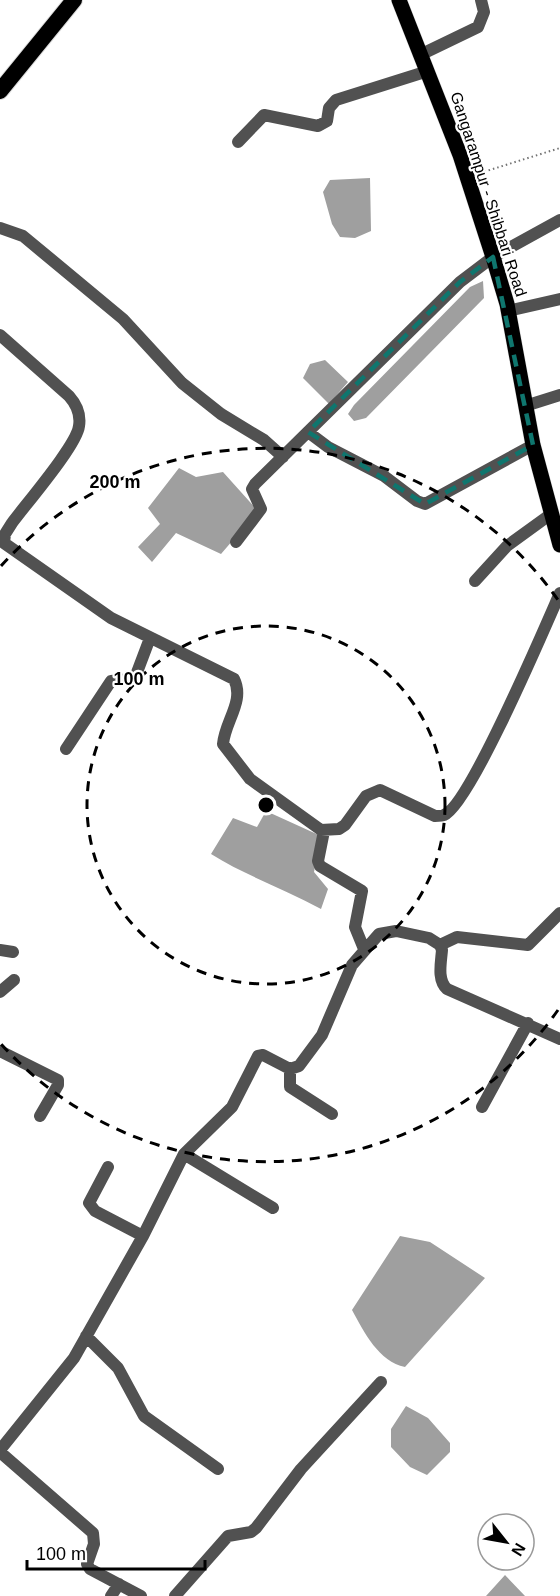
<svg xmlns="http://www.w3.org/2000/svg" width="560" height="1596" viewBox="0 0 560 1596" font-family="Helvetica,sans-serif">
<rect width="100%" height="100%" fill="#fff"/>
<!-- water -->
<path fill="#9f9f9f" d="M370,178L371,231L355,238L340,237L332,224L323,192L330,180Z
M483,281L484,298L366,418L354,421L348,414L354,405L470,287Z
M325,360L348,382L329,404L303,378L310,364Z
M179,468L196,477L223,472L258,511L221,554L176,533L152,562L138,547L160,524L148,508Z
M266,811L321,836L314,872L328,889L321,909C285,889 246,876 211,854L233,818L257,827Z
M400,1236L430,1242L485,1278L405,1367C379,1362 364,1332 352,1310Z
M406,1406L428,1418L450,1443V1452L427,1475L410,1467L391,1447V1429Z
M505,1575L525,1596H486Z"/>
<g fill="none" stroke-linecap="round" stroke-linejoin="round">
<defs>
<path id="major" d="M399,0L460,155L493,257L507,304L533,445L560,545"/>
<path id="highway" d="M0,91L74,0"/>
</defs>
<!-- major casing -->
<use href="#major" stroke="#dbdbdb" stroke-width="16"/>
<!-- highway casing -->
<use href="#highway" stroke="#dbdbdb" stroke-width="18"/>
<!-- path -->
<path stroke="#737373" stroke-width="2" stroke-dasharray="1.5 3" stroke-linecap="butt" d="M480,173L560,148"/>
<!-- minor -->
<path stroke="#515151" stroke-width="12" d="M422,54L478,27L484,12L481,0
M238,142L264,115L318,126L327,121L329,108L336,100L428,71
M0,228L23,236L123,319L182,383L221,414L264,440L283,457
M508,311L560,299
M0,335L69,396C77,405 81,414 79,426C77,445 26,504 12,523L5,534L4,543L111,618L234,679C245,701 225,721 223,744L250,779L321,830L339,829L345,825L366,796L380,790L435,816C438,816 442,816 444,815C469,806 545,627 560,593
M525,406L560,395
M308,432L328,447L384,476L417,501L425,504L533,445
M236,542L261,509L252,489L255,484L460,282L493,257L560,220
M475,581L507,546L551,514
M66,749L111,681L130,679L136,675L150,638
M324,831L318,861L320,866L362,891L355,927L364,949
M440,945L457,937L528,945L560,913
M0,950L13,952
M0,992L14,980
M0,1051L58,1080V1085L40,1116
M290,1069V1087L332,1114
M482,1107L528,1023
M184,1154L273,1208
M108,1167L89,1203L95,1211L143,1236
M86,1336L118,1368L144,1416L218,1469
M0,1450L74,1358L143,1236L184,1154L232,1107L258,1056L263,1055L290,1069L299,1066L322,1035L352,965L379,934L396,931L429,938L440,945L442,950C441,963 437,980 447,989L560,1039
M0,1452L93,1533L94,1544L87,1564L90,1569L141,1596
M111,1596L119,1584
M175,1596L228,1536L251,1532L256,1528L301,1469L381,1382"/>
<!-- major -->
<use href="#major" stroke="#000" stroke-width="15"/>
<!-- highway -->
<use href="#highway" stroke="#000" stroke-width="16"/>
</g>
<!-- marked area -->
<path fill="none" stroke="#0f766e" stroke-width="4.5" stroke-dasharray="12 8" stroke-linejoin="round" d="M493,257L533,445L425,504L308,432L460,282Z"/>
<!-- distance rings -->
<g fill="none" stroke="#000" stroke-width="3" stroke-dasharray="10 8">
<circle cx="266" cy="805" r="179"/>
<path d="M558 1010A357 357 0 0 1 1 1044M1 566A357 357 0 0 1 558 600"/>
</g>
<g text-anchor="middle" stroke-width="4.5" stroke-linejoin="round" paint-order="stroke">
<!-- street labels -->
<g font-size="16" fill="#000" stroke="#fff">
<text transform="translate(489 194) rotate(72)" y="6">Gangarampur - Shibbari Road</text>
</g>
</g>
<circle cx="266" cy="805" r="9" fill="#000" stroke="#fff" stroke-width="3"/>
<g font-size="18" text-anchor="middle" font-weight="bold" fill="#000" stroke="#fff" stroke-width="4.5" stroke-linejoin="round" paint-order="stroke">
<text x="115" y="488">200 m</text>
<text x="139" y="685">100 m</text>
</g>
<!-- north arrow -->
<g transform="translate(506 1542) rotate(121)"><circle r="28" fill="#ffffff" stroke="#999999" stroke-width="1.5"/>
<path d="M0-4.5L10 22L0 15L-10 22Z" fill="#000000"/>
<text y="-9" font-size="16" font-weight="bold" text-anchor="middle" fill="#000000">N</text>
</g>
<!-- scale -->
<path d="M27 1560v9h178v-9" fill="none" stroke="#000000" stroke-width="3"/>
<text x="36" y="1560" font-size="18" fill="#000000" stroke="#ffffff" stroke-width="4.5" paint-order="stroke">100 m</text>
</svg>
